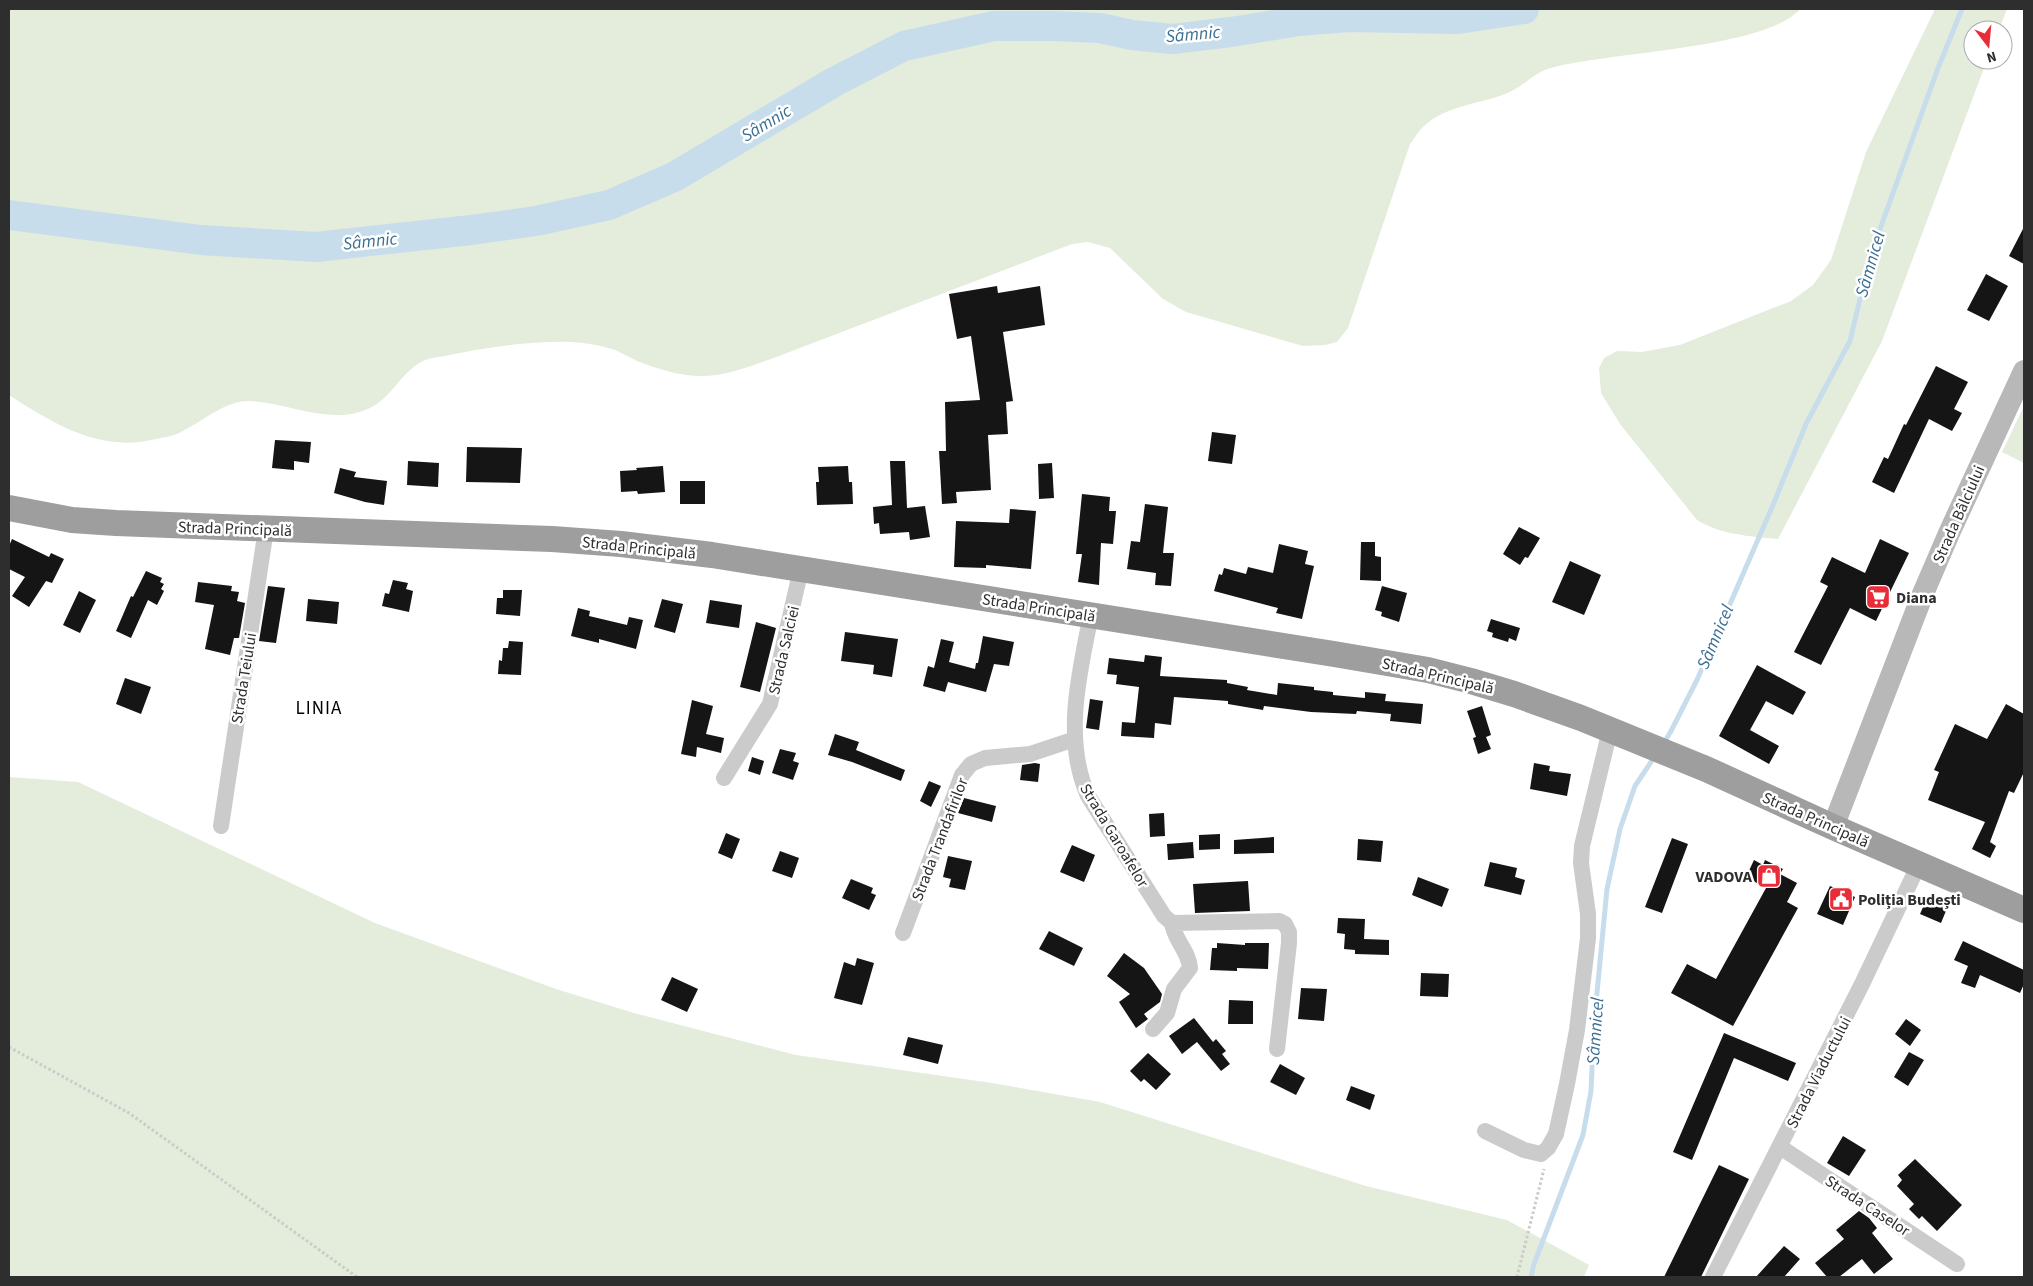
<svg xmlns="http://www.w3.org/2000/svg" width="2033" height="1286" viewBox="0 0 2033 1286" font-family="'Source Sans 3',sans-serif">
<rect width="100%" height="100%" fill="#fff"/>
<!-- green -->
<path fill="#e4ecdb" d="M9,9H1800C1766,49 1607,52 1551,68C1534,72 1521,89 1505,94C1479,104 1445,106 1424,126C1419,130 1415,138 1410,144L1348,328L1337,342L1325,345L1303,346L1186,312L1163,299L1110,248L1088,242L1072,244L771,359C747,367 723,377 696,376C677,375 655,368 637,361C629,357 622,353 615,350C594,343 572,341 550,342C515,343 479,349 445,356C438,357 428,358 421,362C401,373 391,398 370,408C331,427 288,402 249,401C225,401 204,420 183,431C175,436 165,437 156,439C100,453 54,424 9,395Z
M1935,9H2007L1999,30H1973V60H1987L1882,341L1778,539C1748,536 1722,535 1697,520L1620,424L1601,393L1599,368L1604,358L1617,351L1642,352L1680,345L1791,301L1813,285L1831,260L1866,152Z
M2024,406V463L2002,452Z
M9,777L78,782L375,923L556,989L634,1013L796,1055L992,1083L1100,1102L1366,1186L1507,1220L1589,1265L1584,1277H9Z"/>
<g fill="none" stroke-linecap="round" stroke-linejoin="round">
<!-- stream -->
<path stroke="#c7ddec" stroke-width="5" d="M1664,743L1671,731L1697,680L1773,505L1806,424L1850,341L1870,257L1938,68L1962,9
M1531,1277L1534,1264L1583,1135L1591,1091L1594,1024L1607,889L1620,829L1635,786L1655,756"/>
<!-- river -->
<path stroke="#c7ddec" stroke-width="30" d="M9,215L201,240L316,247L471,230L536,221L609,205L674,177L834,82L904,46L994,26H1054L1100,28L1132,35L1172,39L1231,32L1299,21L1349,17L1458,19L1524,9"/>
</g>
<!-- building -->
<path fill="#151515" d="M2024,227V264L2009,256Z
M1986,274L2008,286L1989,321L1967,310Z
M997,286L998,293L1040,286L1045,325L1003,332L1013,401L1006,402L1008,434L988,435L991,490L956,492L957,503L942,504L939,451H946L945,402L980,400L971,336L957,339L949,294Z
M1936,366L1968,382L1954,409L1962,413L1952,431L1929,419L1894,493L1872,482L1884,457L1888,459L1904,424L1906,425Z
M1212,432L1236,435L1232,464L1208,461Z
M275,440L311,442L309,463L294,461V470L272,468Z
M467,447L522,448L520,483L466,482Z
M408,461L439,463L438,487L407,485Z
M890,461H905L907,508L925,506L930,537L910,540L909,532L880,534L879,523L874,524L873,507L892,505Z
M1052,463L1054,498L1039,499L1038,464Z
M663,466L665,492L638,494L637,491L621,492L620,471L637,470L636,468Z
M848,466L849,482H852L853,504L817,505L816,482H819L818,467Z
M340,468L356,472L354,477L387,481L384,505L365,502L334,493Z
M680,481H705V504H680Z
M1082,494L1110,497L1109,511H1116L1113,544L1101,543L1099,585L1078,582L1082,554H1076Z
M1145,504L1168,507L1163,553H1174L1171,586L1155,585L1156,573L1127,569L1131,541L1140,542Z
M1010,509L1036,511L1031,569L986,565V568L954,567L956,521L1009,523Z
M1519,527L1540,538L1528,558L1525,557L1520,565L1503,554Z
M12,539L49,557L51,553L64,559L52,583L46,581L29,607L12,596L25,577L9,569V546Z
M1880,539L1909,553L1876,621L1850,608L1821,665L1794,652L1828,586L1820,582L1832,557L1865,573Z
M1361,542H1375V556L1381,557V581L1360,580Z
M1279,544L1308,551L1305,564L1314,566L1302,619L1276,613L1278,608L1214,591L1219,574L1222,575L1224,568L1246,574L1248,567L1273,573Z
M1570,561L1601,575L1584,615L1552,602Z
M146,571L162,578L160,582L164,584L161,589L164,591L157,605L148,600L131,638L116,631L131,596L133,597Z
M393,580L408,583L406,589L413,591L409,612L382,606L385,593L389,594Z
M198,582L232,586L231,591L239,592L237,601L245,603L239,638H234L230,655L205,649L214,605L195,602Z
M268,586L285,588L276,643L259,641Z
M1382,586L1407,593L1399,622L1381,616L1382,612L1375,610Z
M503,590H522L520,616L496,614L497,598H503Z
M79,591L96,600L80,633L63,625Z
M308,599L339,602L337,624L306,621Z
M662,599L683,604L675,633L654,627Z
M710,600L742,605L739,628L706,623Z
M578,608L590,611L589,616L627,625L629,617L643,620L636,649L599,639V643L571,636Z
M1491,619L1520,628L1516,641L1509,638L1508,642L1492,637L1493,633L1487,631Z
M756,622L776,628L760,692L740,687Z
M845,632L898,639L892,677L873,674L874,665L841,661Z
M983,636L1014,642L1009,666L994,664L986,692L948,682L945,692L923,686L928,666L934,668L941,639L954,642L949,662L975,669L976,663H978Z
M509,641L523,642L521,675L498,674L499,660L502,661L503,648H508Z
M1145,655L1162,657L1160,676L1227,680V683L1248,687L1247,690L1277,695L1278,683L1314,687V690L1333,692V695L1365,698V692L1386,694L1385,701L1423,704L1421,724L1390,721L1391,714L1357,711L1356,714L1311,712L1264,706L1263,710L1228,704V701L1174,697L1171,725L1155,723L1154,738L1121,736L1122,722L1135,723L1139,687L1116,684L1117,675L1107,674L1109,658L1144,662Z
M1757,665L1806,692L1793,715L1766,701L1750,730L1779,746L1769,764L1719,736Z
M125,678L151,687L141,714L116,704Z
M1090,699L1103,701L1099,730L1086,728Z
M692,700L713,706L706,734L724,738L721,753L697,747L696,757L681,754Z
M2006,704L2024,714V772L2014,793L2009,791L1990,842L1996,846L1990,858L1972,849L1985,822L1928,800L1939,772L1934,770L1955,724L1987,739Z
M1482,706L1491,735L1486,737L1491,749L1478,754L1473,738L1476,737L1467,711Z
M835,734L859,742L856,750L905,770L901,781L852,762L828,755Z
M780,749L796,753L793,761L799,763L793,780L772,773Z
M752,757L764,761L760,775L748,771Z
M1035,763L1040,764L1038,782L1020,780L1022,765Z
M1534,763L1550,766L1549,771L1571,774L1567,796L1530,789Z
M929,781L941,786L931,807L920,801Z
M964,798L996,806L992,822L958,813Z
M1164,813L1165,836L1150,837L1149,814Z
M726,833L740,839L732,859L718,853Z
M1220,834V849L1199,850V835Z
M1274,837V853L1234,854V840Z
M1672,838L1688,844L1662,913L1645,907Z
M1358,839L1383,841L1381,862L1357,860Z
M1193,842L1194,858L1168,860L1167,844Z
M1072,845L1095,855L1084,882L1060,872Z
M780,851L799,858L792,878L772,871Z
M948,856L972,861L965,890L949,887L951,879L943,877Z
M1754,860L1763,865L1765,860L1783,869L1780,874L1797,883L1787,902L1798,908L1733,1026L1671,993L1687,964L1716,979L1766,888L1746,877Z
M1490,862L1517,868L1515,877L1525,880L1521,895L1484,886Z
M1418,877L1449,889L1442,907L1412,895Z
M851,879L873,888L871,893L876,895L869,910L842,898Z
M1248,881L1250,911L1195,913L1193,884Z
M1830,886L1855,897L1843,925L1817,914Z
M1927,898L1948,906L1941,923L1920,914Z
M1338,918L1365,919L1364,939L1389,940V955L1355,954V950L1344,949L1345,934L1337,933Z
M1049,931L1083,948L1074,966L1039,949Z
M1963,941L2024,970V984L2020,993L1980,975L1975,988L1961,983L1968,966L1954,960Z
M1217,943L1245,945V943H1269L1268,969L1237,968V971L1210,970L1212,948H1217Z
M1124,953L1144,968L1162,994L1160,1002L1144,1014L1148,1019L1136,1028L1119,1002L1130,994L1107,976Z
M857,958L874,963L862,1005L834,998L844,962L855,966Z
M1421,973L1449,974L1448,997L1420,996Z
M672,977L698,989L687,1012L661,1000Z
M1301,988L1327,989L1324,1021L1298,1019Z
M1229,1000L1253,1001V1024H1228Z
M1194,1018L1213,1042L1216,1039L1226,1051L1222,1054L1230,1064L1221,1071L1197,1042L1182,1054L1169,1036Z
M1906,1019L1921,1030L1910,1046L1895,1034Z
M1724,1033L1796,1063L1788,1081L1734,1058L1692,1160L1673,1152Z
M908,1037L943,1045L938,1064L903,1055Z
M1909,1052L1924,1060L1908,1086L1894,1077Z
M1148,1053L1171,1074L1156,1090L1144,1079L1141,1082L1130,1071Z
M1280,1064L1305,1078L1296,1095L1270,1082Z
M1351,1086L1375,1095L1370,1110L1346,1100Z
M1843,1136L1866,1150L1849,1176L1827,1163Z
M1915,1159L1962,1205L1937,1231L1922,1216L1919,1219L1909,1209L1914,1204L1897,1186L1902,1180L1898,1175Z
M1719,1165L1749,1179L1701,1277H1664Z
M1859,1211L1869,1218L1877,1228L1872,1233L1893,1259L1874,1274L1862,1259L1839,1277H1827L1815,1263L1844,1239L1836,1230Z
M1784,1246L1800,1259L1784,1277H1756Z"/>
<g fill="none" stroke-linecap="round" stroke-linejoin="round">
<!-- path -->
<path stroke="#cbcbcb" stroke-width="3" stroke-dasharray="2.5 2.5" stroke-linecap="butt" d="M9,1047L129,1113L357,1277
M1517,1277L1544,1169"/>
<!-- minor -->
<path stroke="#cbcbcb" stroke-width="16" d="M1091,615C1079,674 1063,739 1088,796L1164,916L1172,923L1279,921L1285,924L1289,932V943L1277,1049
M724,778L770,704L801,569
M221,826L266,529
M903,933L962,775L971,764L985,758L1030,754L1075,739
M1153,1029L1167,1013L1174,989L1190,968C1189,951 1174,940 1172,923
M1485,1131L1524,1150L1541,1154L1548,1148L1556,1134L1567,1084L1577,1030L1588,938V914L1581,863L1582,846L1610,730
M1780,1147L1957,1264
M1713,1277L1862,984L1919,864"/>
<!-- secondary -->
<path stroke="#b8b8b8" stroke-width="22" d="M1833,827L1922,596L1950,531L2024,371"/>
<!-- trunk -->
<path stroke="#9e9e9e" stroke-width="26" d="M9,508L72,520L116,523L552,539L621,544L712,555L1334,654L1428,670L1471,681L1514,694L1581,718L1706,769L1833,827L2024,910"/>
</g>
<!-- icons -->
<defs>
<symbol id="supermarket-square" viewBox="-11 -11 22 22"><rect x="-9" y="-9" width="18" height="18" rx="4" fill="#e82d39" stroke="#fff"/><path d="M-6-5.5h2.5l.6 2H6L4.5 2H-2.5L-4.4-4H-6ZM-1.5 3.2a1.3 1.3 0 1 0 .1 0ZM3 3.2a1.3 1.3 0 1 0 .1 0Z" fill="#fff"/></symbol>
<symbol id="shop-square" viewBox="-11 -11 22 22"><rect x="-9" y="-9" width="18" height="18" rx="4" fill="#e82d39" stroke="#fff"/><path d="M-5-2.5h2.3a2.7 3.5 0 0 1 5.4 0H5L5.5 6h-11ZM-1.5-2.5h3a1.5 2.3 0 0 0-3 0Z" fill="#fff"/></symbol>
<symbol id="civic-square" viewBox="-11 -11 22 22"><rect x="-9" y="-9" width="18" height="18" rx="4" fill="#e82d39" stroke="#fff"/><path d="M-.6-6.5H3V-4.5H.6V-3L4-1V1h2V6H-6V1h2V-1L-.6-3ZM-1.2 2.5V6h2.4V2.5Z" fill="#fff"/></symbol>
</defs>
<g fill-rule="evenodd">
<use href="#supermarket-square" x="1864" y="583" width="28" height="28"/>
<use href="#shop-square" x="1755" y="862" width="28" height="28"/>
<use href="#civic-square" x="1827" y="885" width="28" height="28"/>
</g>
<g text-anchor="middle" stroke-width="5" stroke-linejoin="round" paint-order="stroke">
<!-- street labels -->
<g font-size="16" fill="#2e2e2e" stroke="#fff">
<text transform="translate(1958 514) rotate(-66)" y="6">Strada Bâlciului</text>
<text transform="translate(235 528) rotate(2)" y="6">Strada Principală</text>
<text transform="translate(639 547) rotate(6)" y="6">Strada Principală</text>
<text transform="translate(1039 607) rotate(9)" y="6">Strada Principală</text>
<text transform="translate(783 650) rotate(-77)" y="6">Strada Salciei</text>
<text transform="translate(1438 675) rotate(13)" y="6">Strada Principală</text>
<text transform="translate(243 678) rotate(-81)" y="6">Strada Teiului</text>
<text transform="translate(1816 819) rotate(24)" y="6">Strada Principală</text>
<text transform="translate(1115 835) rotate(59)" y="6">Strada Garoafelor</text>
<text transform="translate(939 839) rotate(-69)" y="6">Strada Trandafirilor</text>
<text transform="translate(1818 1072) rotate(-63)" y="6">Strada Viaductului</text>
<text transform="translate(1868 1205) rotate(33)" y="6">Strada Caselor</text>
</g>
<!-- poi labels -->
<g font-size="16" font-weight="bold" fill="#2e2e2e" stroke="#fff" text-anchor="start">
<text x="1896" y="603">Diana</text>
<text x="1752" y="882" text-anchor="end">VADOVA</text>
<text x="1858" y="905">Poliția Budești</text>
</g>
<!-- water labels -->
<g font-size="18" font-style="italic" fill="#3b6f92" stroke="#fff">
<text transform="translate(1193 34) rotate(-5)" y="6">Sâmnic</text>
<text transform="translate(766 123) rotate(-31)" y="6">Sâmnic</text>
<text transform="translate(370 241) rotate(-6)" y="6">Sâmnic</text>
<text transform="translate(1870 264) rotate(-74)" y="6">Sâmnicel</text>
<text transform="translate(1715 637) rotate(-67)" y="6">Sâmnicel</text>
<text transform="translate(1595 1031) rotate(-86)" y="6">Sâmnicel</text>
</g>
<!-- quarter labels -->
<g font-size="19" letter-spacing="1" fill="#000" stroke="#fff">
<text x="319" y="714">LINIA</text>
</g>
</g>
<!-- border -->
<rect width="2033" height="1286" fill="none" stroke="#2e2e2e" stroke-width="20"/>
<!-- north arrow -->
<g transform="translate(1988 45) rotate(164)"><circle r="24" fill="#ffffff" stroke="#ababab"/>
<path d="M0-4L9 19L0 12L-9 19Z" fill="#e82d39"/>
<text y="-8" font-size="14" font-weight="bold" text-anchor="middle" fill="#2e2e2e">N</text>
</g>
</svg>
